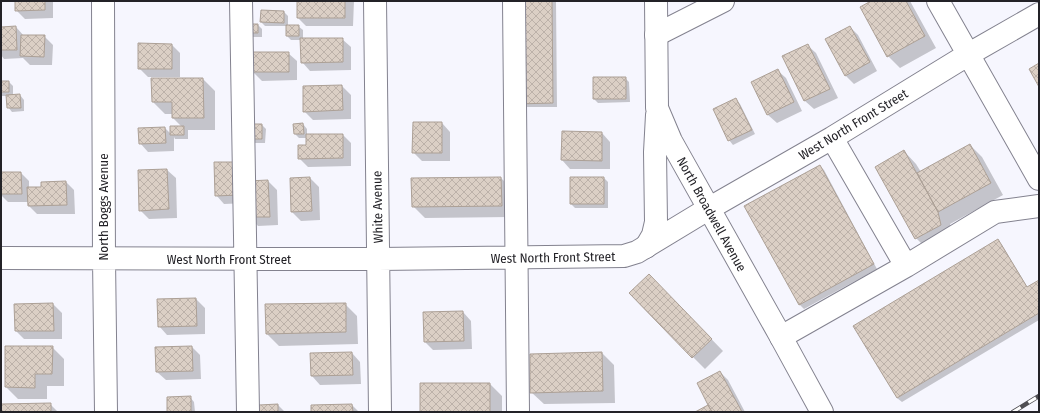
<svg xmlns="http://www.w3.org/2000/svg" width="1040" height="413" viewBox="0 0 1040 413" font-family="'Fira Sans Condensed',sans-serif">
<defs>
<pattern id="building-cross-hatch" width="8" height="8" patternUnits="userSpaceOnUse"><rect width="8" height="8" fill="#dbcfc5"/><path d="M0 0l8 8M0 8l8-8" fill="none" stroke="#bcb1a9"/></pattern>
</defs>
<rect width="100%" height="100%" fill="#f6f6fe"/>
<!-- shadow -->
<path fill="#0003" d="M16,1H53V18L25,19L16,10Z
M298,1H354L353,26H306L298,18Z
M516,1H556L557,107H522Z
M873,1H910L936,48L900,68L888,56Z
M284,12L288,16V26H298L303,30V39H342L351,47V70L310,71L302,62L301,40H291L287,36V26H265L261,22Z
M258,25L262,29V37H253L248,33Z
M16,27L24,36H44L53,45L52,65H30L23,58L4,59L1,55V28Z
M850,27L858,35L877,71L854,84L845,75Z
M172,45L180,53V77H148L139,68Z
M807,45L816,53L838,98L814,109L805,101L783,57Z
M253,53H288L297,61V80L262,81L253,72Z
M777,70L786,78L802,111L777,123L768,115L752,82Z
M625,78L629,82L630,102L598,103L594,99Z
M203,79L215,91V130H188V139H175L174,137V151L148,152L140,143L139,129L165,128L171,134L182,127L173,118V114H165L153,102Z
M1,82H9L13,86V95H20L24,100V111L12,112L8,107L7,96H1Z
M342,86L351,95V119L313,120L304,111V87Z
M736,100L740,104L755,134L733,145L729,140Z
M442,123L450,132V161H422L413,152Z
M303,124L307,129V135H343L351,143V166L308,167L299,158L307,146V138H299L295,134Z
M262,125L266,129L265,143H252L248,139Z
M563,132L602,133L610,142V169H570L562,160Z
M970,145L982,157L1003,195L950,224L953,237L928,250L916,238L904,151L916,164L921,172Z
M820,166L824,170L877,269L804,309L799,304Z
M167,170L176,178L177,218L149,219L140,210Z
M1,173H21L29,181V188H42L66,182L74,190L75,214H37L29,206V202H8L1,195Z
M310,178L319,187L320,220L301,221L292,212L291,179Z
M501,178L513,190L514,217L425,218L413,206Z
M604,178L608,182V208H575L571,204Z
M268,181L277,190L278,225L258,226L250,217L249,203L224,204L216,195L247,182Z
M998,241L1002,245L1028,288L1039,281V320L902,402L897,398Z
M661,287L723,351L705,369L693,357Z
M196,299L205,308V334L167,335L159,326L158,300Z
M53,304L62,313V339H24L16,331L15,305Z
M345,304L357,316L358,344L279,346L267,334Z
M463,312L471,321L472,349L433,350L425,342Z
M52,347L64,359V386H47V399H18L6,387Z
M192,347L200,355L201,379L166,380L157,372Z
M352,353L360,362L361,384L320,385L312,376L311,354Z
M602,353L614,365L615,403L544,404L531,392Z
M720,372L728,380L745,412H697L708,406Z
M490,384L502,396V412H421Z
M190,397L194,402L195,412H168Z
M50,404L58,412H1V405Z
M278,405L285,412H260Z
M352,405L359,412H312Z"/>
<!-- building -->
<path fill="url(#building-cross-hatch)" stroke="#aca096" d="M15,1H45V10L15,11Z
M297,1H345V18H297Z
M515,1H552L553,103L516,104Z
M871,1H906L925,36L887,57L860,7Z
M261,10L284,11V23L260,22Z
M247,24H258V33H247Z
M286,25H299V36H286Z
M16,26L17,50H1V27Z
M850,26L870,62L845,76L825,39Z
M21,35H45L44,57L20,56Z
M300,38H343V62L301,63Z
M138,43L172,44V69H138Z
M808,44L830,89L804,101L782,56Z
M252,52H289V72H252Z
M1039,63V87L1029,69Z
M778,69L794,102L767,115L751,82Z
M593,77H626V99H593Z
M151,78H203L204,118H172V102H152Z
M1,81H9V92H1Z
M342,85L343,110L303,112V86Z
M20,94L21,108H7L6,95Z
M736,98L752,130L728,141L713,109Z
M413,122H442V153H412Z
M303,123L304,134H294L293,124Z
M248,124H262V139H247Z
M170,126H184V135H170Z
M165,127L166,143L139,144L138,128Z
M562,131L602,132V161L561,160Z
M306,134H343V158L298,159V145H306Z
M970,144L991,183L938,212L917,173Z
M904,150L938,212L941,225L915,239L875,167Z
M214,162H239V195L215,196Z
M820,165L874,264L799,305L744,206Z
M167,169L169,209L139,211L138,170Z
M1,172H21L22,194H1Z
M310,177L312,211L291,212L290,178Z
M501,177L502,206L412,207L411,178Z
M570,177H604V204H570Z
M268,180L270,217H249L248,181Z
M66,181L67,205L28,206L27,187H41V182Z
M998,239L1027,287L1039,280V313L897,398L853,326Z
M649,274L712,339L692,358L629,293Z
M196,298L197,326L158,327L157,299Z
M53,303L54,331H15L14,304Z
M346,303V332L266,334L265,304Z
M463,311L464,341L424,342L423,312Z
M5,346H53L52,374H35V388L5,387Z
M192,346L193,371L156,372L155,347Z
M352,352L353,375L311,376L310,353Z
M602,352L603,391L530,393V354Z
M720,371L742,412H712L708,405L697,383Z
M420,383H490V412H420Z
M191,396V412H167V397Z
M51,403V412H1V404Z
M278,404V412H259V405Z
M352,404L353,412H311V405Z
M708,405L712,412H695Z"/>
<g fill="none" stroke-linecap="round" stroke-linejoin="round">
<defs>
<path id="minor" d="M103,1L104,259L106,412
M241,1L248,412
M375,1L380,412
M514,1L518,412
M938,1L1039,179
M656,35L723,1
M832,138L906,266
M1,258L378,259L624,256L637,252L708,209L832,138L969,54L1039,14
M781,337L906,266L995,212L1039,206"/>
<path id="major" d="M656,1L657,108L671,141L781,337L822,412
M646,247L653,235L656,222L655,152L657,115"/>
</defs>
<!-- minor casing -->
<use href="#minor" stroke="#83828f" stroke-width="24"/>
<!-- major casing -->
<use href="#major" stroke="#83828f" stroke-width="24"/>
<!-- minor -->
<use href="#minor" stroke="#fff" stroke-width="22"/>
<!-- major -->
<use href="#major" stroke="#fff" stroke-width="22"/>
<defs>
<path id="rail" d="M1013,412L1039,396"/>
</defs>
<!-- rail casing -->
<use href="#rail" stroke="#4f4e53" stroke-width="4.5"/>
<!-- rail -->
<use href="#rail" stroke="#fff" stroke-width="3" stroke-dasharray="9" stroke-linecap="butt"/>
</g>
<g text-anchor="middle" stroke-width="3" stroke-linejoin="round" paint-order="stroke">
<!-- street labels -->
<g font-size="13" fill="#232227" stroke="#fff">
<text transform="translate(853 124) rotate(-31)" y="5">West North Front Street</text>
<text transform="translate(103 207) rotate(-90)" y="5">North Boggs Avenue</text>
<text transform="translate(377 207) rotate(-91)" y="5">White Avenue</text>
<text transform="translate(712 214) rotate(61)" y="5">North Broadwell Avenue</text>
<text transform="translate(553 257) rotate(-1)" y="5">West North Front Street</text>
<text x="229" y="264">West North Front Street</text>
</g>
</g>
<!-- border -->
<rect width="1040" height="413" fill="none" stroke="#232227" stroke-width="4"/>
</svg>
